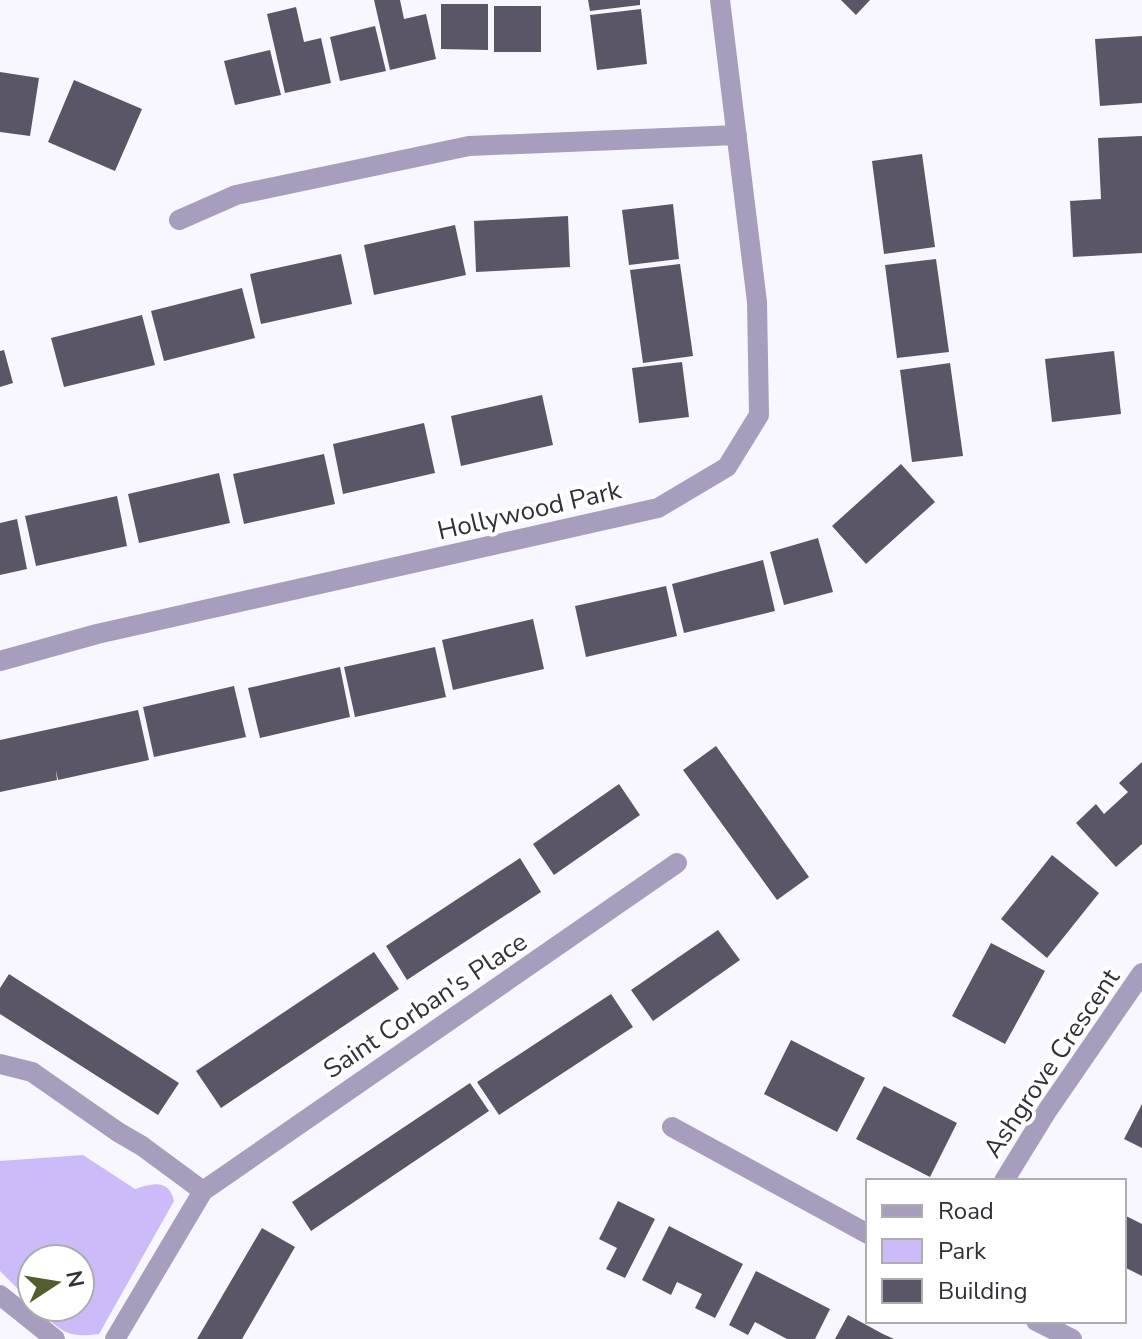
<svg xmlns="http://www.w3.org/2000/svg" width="1142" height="1339" viewBox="0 0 1142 1339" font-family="'Nunito Sans',sans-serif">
<rect width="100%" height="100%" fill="#f8f6ff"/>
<!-- green -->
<path fill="#ccbbf8" d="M83,1155L135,1189C152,1183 169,1179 174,1201L99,1334C65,1339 59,1329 36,1307H80V1259H32V1303L0,1271V1161Z"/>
<!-- building -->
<path fill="#5b5667" d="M374,0H400L404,19L426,14L436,59L390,70Z
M588,0H640V5L590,11Z
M841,0H870L856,15Z
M441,4H488V50L441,49Z
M494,6H541V52H494Z
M296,7L304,42L321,38L331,83L285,93L267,14Z
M641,9L647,64L597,70L590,15Z
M375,26L386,71L340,81L330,37Z
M1142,36V103L1100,106L1095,39Z
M270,50L281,95L235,105L224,61Z
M0,72L39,78L30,136L0,132Z
M74,80L142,109L115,171L48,142Z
M1142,136V253L1073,257L1070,201L1101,199L1098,138Z
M922,154L935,247L884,254L872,161Z
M673,204L679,259L629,265L622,210Z
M568,216L570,267L476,272L474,221Z
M455,225L466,275L374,295L364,245Z
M341,254L352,304L261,324L250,274Z
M936,259L949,352L897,358L885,265Z
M680,264L693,356L643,363L630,270Z
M242,288L255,338L164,361L151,311Z
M142,315L155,365L64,387L51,338Z
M4,350L13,383L0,387V351Z
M1114,351L1121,414L1052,422L1045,359Z
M682,362L689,417L639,423L632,368Z
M950,363L963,456L912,462L900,370Z
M542,395L553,445L461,466L451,416Z
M424,423L435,473L343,494L333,444Z
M324,454L335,504L244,524L233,474Z
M901,464L935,502L866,564L832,526Z
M219,473L230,523L139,543L128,494Z
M117,496L127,546L36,566L25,516Z
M17,519L27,569L0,575V523Z
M818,538L833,592L784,605L770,552Z
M763,560L775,611L684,633L672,584Z
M666,586L677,636L586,657L575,606Z
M533,619L544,669L453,690L442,640Z
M435,647L446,697L355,717L344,667Z
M340,667L350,717L260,738L248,688Z
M234,686L246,737L154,757L143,707Z
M138,710L149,760L58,780L56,770L57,780L0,792V740Z
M716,746L809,877L777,900L683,770Z
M1142,762V844L1116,867L1076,823L1096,804L1104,814L1128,792L1119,783Z
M619,784L640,815L554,875L533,844Z
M1052,855L1099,893L1047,958L1001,919Z
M520,858L541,892L407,980L386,946Z
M718,930L740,960L653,1021L631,990Z
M991,943L1045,971L1005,1044L952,1016Z
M374,952L399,989L221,1108L196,1071Z
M9,974L179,1083L158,1115L0,1014V988Z
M611,994L633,1027L499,1115L477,1082Z
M791,1040L865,1078L837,1132L764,1094Z
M470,1083L489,1111L311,1231L292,1202Z
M884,1086L957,1123L930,1177L856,1139Z
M1142,1104V1148L1124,1139Z
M618,1201L655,1219L625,1278L606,1269L617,1248L599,1239Z
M1124,1215L1142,1224V1276L1124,1267Z
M669,1226L743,1264L715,1318L695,1308L702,1294L677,1282L671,1295L642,1280Z
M262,1228L295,1247L242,1339H197Z
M756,1271L830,1309L815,1339H787L755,1322L748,1335L729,1325Z
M848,1315L883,1334L894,1339H835Z"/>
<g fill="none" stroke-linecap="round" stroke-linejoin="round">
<!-- minor -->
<path stroke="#a79ebe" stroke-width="20" d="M179,220L236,195L469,146L737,135
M0,661L97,634L658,508L727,467L759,415L757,302L720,0
M0,1064L32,1072L118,1132L142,1146L203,1191
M672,1127L868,1234
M1004,1181L1047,1111L1142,973
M0,1295L55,1339
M1036,1321L1072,1339
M115,1339L203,1191L677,863"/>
</g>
<g text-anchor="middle" stroke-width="8" stroke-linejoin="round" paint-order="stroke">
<!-- street labels -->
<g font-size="26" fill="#333038" stroke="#fff">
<text transform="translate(529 510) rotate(-13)" y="9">Hollywood Park</text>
<text transform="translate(425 1005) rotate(-34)" y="9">Saint Corban's Place</text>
<text transform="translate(1051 1063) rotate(-56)" y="9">Ashgrove Crescent</text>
</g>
</g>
<!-- legend -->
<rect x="866" y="1179" width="260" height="144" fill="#ffffff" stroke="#adacaf" stroke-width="2"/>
<rect x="882" y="1205" width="40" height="12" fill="#a79ebe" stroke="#adacaf" stroke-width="2"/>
<text x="938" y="1219" font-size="24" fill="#333038">Road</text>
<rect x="882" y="1239" width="40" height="24" fill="#ccbbf8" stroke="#adacaf" stroke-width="2"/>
<text x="938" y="1259" font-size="24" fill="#333038">Park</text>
<rect x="882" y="1279" width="40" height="24" fill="#5b5667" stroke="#adacaf" stroke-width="2"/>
<text x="938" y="1299" font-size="24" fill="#333038">Building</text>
<!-- north arrow -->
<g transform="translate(56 1283) rotate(78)"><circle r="38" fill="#ffffff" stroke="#adacaf" stroke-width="2"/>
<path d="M0-6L14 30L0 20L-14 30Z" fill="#545d2c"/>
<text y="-12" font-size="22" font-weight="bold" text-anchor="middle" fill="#333038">N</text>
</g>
</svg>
